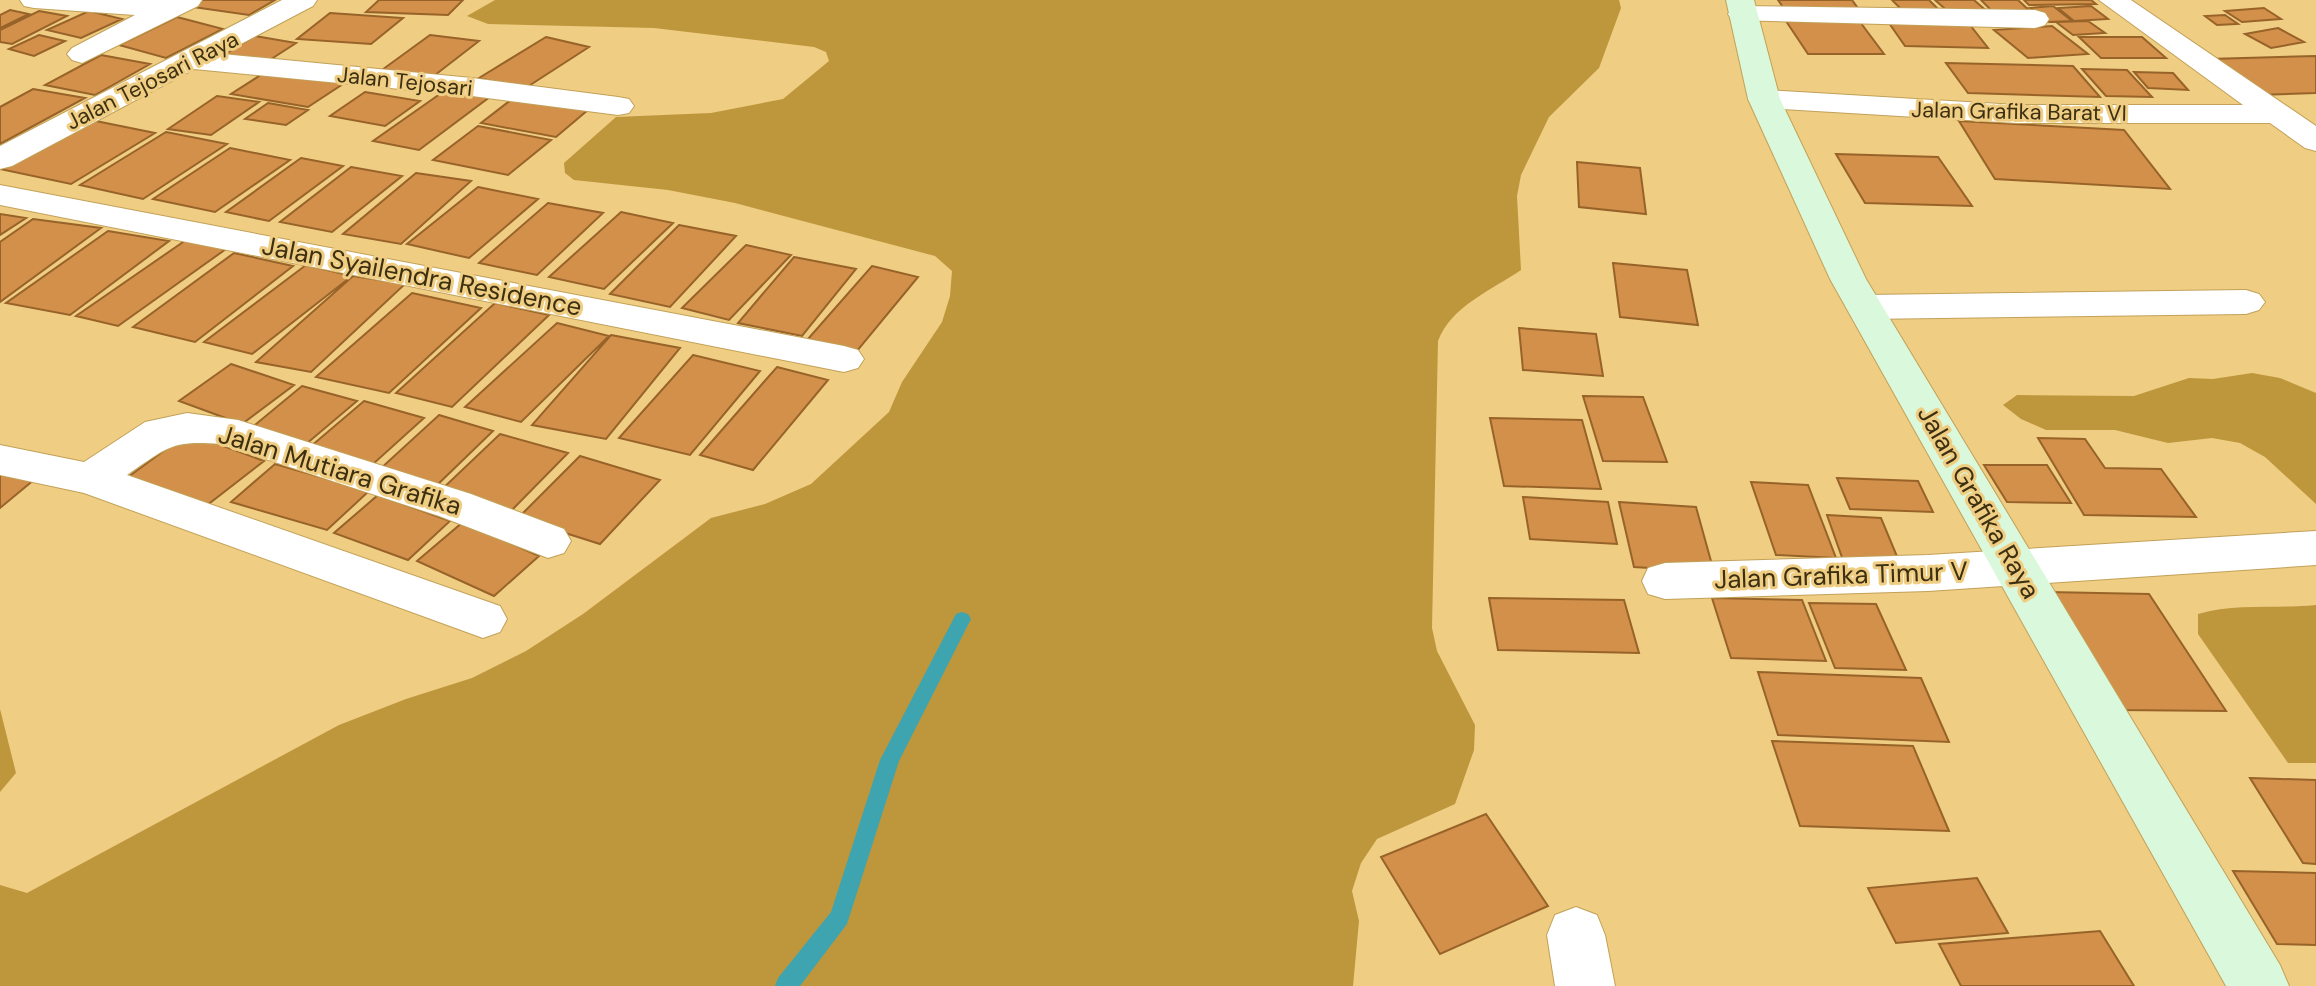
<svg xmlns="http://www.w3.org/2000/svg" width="2316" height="986" viewBox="0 0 2316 986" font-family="'DM Sans',sans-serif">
<rect width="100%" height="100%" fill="#efcd83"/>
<!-- forest -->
<path fill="#be963c" d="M495,0H1619L1621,8L1599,68L1549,117L1521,175L1517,196L1521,270C1492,290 1451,306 1438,341L1432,628L1437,651L1475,725L1474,750L1455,804L1377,839L1361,863L1352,891L1359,921L1353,986H0V885L27,893L339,725L406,699L472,678L526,651L583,614L711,518L765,504L811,484L889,412L902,382L942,322L950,296L952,271L935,256L735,203L668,190L574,180L565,173L564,163L616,117L711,113L783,99L829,61L826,52L814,47L654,28L488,24L467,16Z
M2252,373L2280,378L2316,393V504L2265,457L2240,443L2212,438L2168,443L2115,430H2046L2021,419L2003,405L2017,395L2134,396L2189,378L2213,379Z
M2316,605V763H2288L2198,634V614C2236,603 2277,609 2316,605Z
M0,709L16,773L0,792Z"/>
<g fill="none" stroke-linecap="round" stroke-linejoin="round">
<!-- stream -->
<path fill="#3ea4af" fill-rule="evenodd" d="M962,612L968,614L971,619L899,761L847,924L800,986H775L778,978L831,912L880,760L956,614Z"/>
</g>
<!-- building -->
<path fill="#d2904b" stroke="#986329" stroke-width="2" d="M198,0H275L249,15L186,6Z
M379,0H463L448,15L366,12Z
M1778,0H1852L1860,11L1785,10Z
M1892,0H1929L1943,14H1906Z
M1935,0H1974L1990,14L1952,15Z
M1981,0H2018L2033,14L1996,15Z
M2024,0H2091L2096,4L2029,5Z
M2053,6L2072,21L2049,22L2030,8Z
M2091,6L2108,19L2074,21L2058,8Z
M2264,8L2281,19L2242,22L2225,11Z
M10,10L29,14L0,28V15Z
M39,11L67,16L12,44L0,42V30Z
M89,11L122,19L81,38L47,30Z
M330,13L403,18L371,44L297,39Z
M2225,15L2238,24L2217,25L2205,16Z
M177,17L223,29L166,58L119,45Z
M1786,21L1860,22L1884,54H1808Z
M2088,21L2105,33L2073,35L2056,22Z
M1889,23L1970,25L1988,48L1905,46Z
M2052,26L2088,54L2028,58L1994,30Z
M2278,28L2304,42L2271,48L2245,34Z
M39,35L65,41L34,56L9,49Z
M430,35L479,41L426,82L375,75Z
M255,36L296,43L265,63L222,56Z
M546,37L589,47L524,89L479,78Z
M2079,37H2142L2166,58H2101Z
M101,55L150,64L95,95L45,85Z
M2316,56V93L2258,95L2211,59Z
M1946,63L2073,66L2100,97L1968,93Z
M270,69L346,82L308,107L231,94Z
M2082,69L2127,70L2152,97L2106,96Z
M2134,72L2173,73L2188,90L2148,88Z
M33,89L85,98L0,144V107Z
M447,89L491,96L419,150L373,141Z
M365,92L420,101L385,126L330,116Z
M217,96L259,102L211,135L168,129Z
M516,96L589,109L556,137L481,123Z
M268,103L308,110L286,125L245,119Z
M86,119L155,133L71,184L0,169Z
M1959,121L2124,130L2170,189L1995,179Z
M478,126L551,140L508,175L433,160Z
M166,132L227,144L143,199L80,185Z
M230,148L290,160L215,212L153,199Z
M1836,154L1938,157L1972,206L1865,203Z
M301,158L343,166L269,221L226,212Z
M1577,162L1640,168L1646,214L1579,207Z
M351,167L402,176L332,232L280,222Z
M416,173L471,181L401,244L343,234Z
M478,187L538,199L469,258L407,244Z
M548,203L603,213L537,275L479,263Z
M621,212L673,223L604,289L549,277Z
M0,214L26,218L0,235Z
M33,219L101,228L0,302V242Z
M679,225L736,236L670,307L610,294Z
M108,231L169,241L70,315L6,303Z
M186,240L226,249L118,326L76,316Z
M746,245L791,255L729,320L682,308Z
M234,253L293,266L195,342L133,327Z
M794,257L856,269L802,336L738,323Z
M1613,263L1687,270L1698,325L1620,317Z
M306,265L352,276L252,354L204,342Z
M872,266L918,277L857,351L808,339Z
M353,276L405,284L311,372L256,362Z
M412,293L481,308L389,393L316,377Z
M495,303L549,315L452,407L396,393Z
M557,323L609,336L521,422L465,407Z
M1519,328L1596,334L1603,376L1523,370Z
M611,335L680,348L606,439L532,425Z
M693,355L760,371L690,455L619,438Z
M231,364L294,385L242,424L179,401Z
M777,367L828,380L753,470L700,455Z
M302,386L357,401L305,445L250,429Z
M1583,396L1643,397L1667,462L1603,461Z
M364,401L424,418L372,465L310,447Z
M439,415L493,431L435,487L379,470Z
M1490,418L1582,420L1601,489L1504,486Z
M188,433L264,461L197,513L120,483Z
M500,434L568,453L508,514L438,493Z
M2038,438L2085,439L2105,468L2161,469L2196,517L2084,515Z
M580,456L660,480L600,544L518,518Z
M275,464L369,491L327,530L231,502Z
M0,465L41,474L0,508Z
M1984,465H2047L2071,503L2007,502Z
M1837,478L1918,481L1933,512L1850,509Z
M1751,482L1808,485L1836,558L1776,555Z
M378,495L450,521L408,560L334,533Z
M1523,497L1608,502L1617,544L1530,539Z
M1619,502L1696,507L1714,572L1634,567Z
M1827,515L1881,518L1901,566L1844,563Z
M463,522L539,556L494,596L417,561Z
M2048,592L2149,594L2226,711L2118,710Z
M1489,598L1624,600L1639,653L1498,650Z
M1712,598L1802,600L1826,661L1731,658Z
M1809,603L1876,604L1906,670L1835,668Z
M1758,672L1921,678L1949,742L1778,735Z
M1772,741L1913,746L1949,831L1800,826Z
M2250,778L2316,780V864L2303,863Z
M1486,814L1548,906L1440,954L1381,857Z
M2233,871L2316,873V945L2277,944Z
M1977,878L2008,933L1896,943L1868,888Z
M2100,931L2134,986H1961L1939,944Z"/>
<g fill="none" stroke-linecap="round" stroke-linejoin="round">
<defs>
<path id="street" d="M20,0H202L198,6L82,63L72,60L67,54L72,48L135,15L34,8L24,6Z
M282,0H317L313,6L222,54L472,78L618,97L629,99L634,106L629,113L618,115L472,96L194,69L12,166L0,169V146Z
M2099,0H2131L2316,126V151L2305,148L2270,123H2017L1764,108L1753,106L1748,99L1753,92L1764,90L2017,105H2243Z
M1742,6L2035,10L2045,13L2049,19L2045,25L2035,28L1732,20L1728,14L1732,8Z
M0,185L844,346L858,350L864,359L858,368L844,372L0,205Z
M2246,290L2259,294L2265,302L2259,310L2246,314L1865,319L1852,315L1846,307L1852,299L1865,295Z
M187,413L238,420L471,494L564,529L571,541L564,553L548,558L439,516L220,444C170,440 167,448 127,475L500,606L507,619L500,632L483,638L84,493L0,475V445L84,462L145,422Z
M2316,531V565L1928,591L1665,599L1648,594L1642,581L1648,568L1665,563L1928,555Z
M1576,907L1597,915L1605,935L1615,986H1555L1547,935L1555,915Z"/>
<path id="secondary" d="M1726,0H1754L1780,99L1866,279L2280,965L2289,986H2226L1830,279L1748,99Z"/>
</defs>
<!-- street casing -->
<use href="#street" stroke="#c2a158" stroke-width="2"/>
<!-- secondary casing -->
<use href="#secondary" stroke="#c2a158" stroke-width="2"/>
<!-- street -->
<use href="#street" fill="#fff" fill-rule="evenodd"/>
<!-- secondary -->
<use href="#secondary" fill="#daf8db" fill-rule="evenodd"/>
</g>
<g text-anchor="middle" stroke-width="6" stroke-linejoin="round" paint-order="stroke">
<!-- far-street labels -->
<g font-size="22" fill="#3d3011" stroke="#efcd83">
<text transform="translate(152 80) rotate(-27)" y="8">Jalan Tejosari Raya</text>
<text transform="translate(405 81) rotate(6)" y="8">Jalan Tejosari</text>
<text transform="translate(2019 111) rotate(1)" y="8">Jalan Grafika Barat VI</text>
</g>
<!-- street labels -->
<g font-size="26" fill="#3d3011" stroke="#efcd83">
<text transform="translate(422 276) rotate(11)" y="9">Jalan Syailendra Residence</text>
<text transform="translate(340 470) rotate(17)" y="9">Jalan Mutiara Grafika</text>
<text transform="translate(1979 502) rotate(60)" y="9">Jalan Grafika Raya</text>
<text transform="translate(1841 575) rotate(-2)" y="9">Jalan Grafika Timur V</text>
</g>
</g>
</svg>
